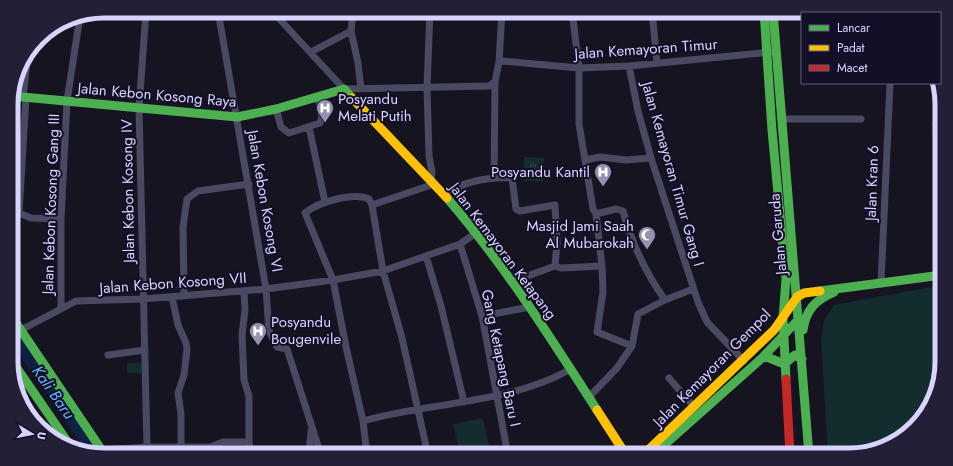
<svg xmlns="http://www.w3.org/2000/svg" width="953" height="466" viewBox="0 0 953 466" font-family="Jost,sans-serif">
<defs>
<pattern id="park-tufts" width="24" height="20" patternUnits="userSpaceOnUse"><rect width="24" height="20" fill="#132c2d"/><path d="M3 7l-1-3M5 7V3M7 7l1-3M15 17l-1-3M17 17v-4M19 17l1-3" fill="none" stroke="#354a4c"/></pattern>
</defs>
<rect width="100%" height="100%" fill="#161421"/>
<!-- grass -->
<path fill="#132c2d" d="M941,119V157L934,158L931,121Z
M942,285V362L933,403L901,439L855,455H828L821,340L824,321L834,305Z
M127,363H145V373H127Z
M483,418L489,446L460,453L453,424Z"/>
<!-- park -->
<path fill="url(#park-tufts)" d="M524,157L544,158L543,181H524Z"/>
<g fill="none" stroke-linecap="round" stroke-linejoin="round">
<!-- river -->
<path stroke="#0d2144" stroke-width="14" d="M12,331L96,453"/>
<!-- street -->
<path stroke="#4a4962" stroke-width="7" d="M146,11L139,108L147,447
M218,11L266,289L269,331L277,347L287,349L321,455
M272,11L344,89L489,86L495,82L499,62L502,61L579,68L629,66L771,52
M353,11L351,31L358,63L361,89
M430,11L427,87L429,156L432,172L431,180
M572,11L579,68V124L593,209L596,214L602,266L603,292L597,332L632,346
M652,11L657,63
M311,52L351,31
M499,62L502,11
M629,66L638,111L651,158L698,302L707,322L744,361
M23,97L28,53
M276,109L281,127L289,133L320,123L322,117L318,98
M782,119H861
M309,127L325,202
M585,160L600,157L626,160L651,158
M494,178L495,82
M444,194C465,181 488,177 512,178L516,209L520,211L555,205L557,243L555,266
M372,205L434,184
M19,213L26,97
M19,213L31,218L61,219
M596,214L616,209L623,211C632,244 645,272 665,300L693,289
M11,217L19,213
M460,244L482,316L508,455
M426,256L441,306L464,402
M511,282L555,266L561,268L602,266
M881,284L890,83
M244,291L245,310L242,335L244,380L249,396V442L251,455
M184,296L183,227L187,199L198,191L249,184
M172,297L178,325L186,343L187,349L184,375L178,393L181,414V447
M61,308V219L67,101L80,16
M482,316L530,307
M21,330L76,301L143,299L266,289L333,280L383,271L460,244L476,233
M108,355L145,350
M669,378L694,407
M588,398L617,368L632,346L638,314L665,300
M363,421C430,402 508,404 569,370
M102,450L147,447H210L223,442H249
M309,455L311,431
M367,455L363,421L346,347L333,280L305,213C318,202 353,192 369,199L372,205L383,271L402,338L428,455"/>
<!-- fast -->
<path stroke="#4caf50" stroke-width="9" d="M764,11L772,130L786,279L783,318L786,379
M773,11L809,455
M12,96L237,117L276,109L344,89L352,98
M447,198C504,264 550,337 597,410
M820,291L942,275
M12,317L105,455
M803,330C806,310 815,300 834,292
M762,358L767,357L784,364L795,355L802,359
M12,361L71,447
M653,455L762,358L798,320"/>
<!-- slow -->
<path stroke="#ffc107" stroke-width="9" d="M352,98L447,198
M597,410L626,455
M643,455L774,330L797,297L804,293L820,291"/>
<!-- jam -->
<path stroke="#c62828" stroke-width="9" d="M786,379L790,455"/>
</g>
<!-- icons -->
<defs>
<symbol id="hospital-pin" viewBox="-11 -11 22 30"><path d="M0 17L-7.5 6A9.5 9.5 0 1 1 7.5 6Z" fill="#9591b1" stroke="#130f26"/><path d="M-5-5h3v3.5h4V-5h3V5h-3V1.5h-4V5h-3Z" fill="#fff"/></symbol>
<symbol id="mosque-pin" viewBox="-11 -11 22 30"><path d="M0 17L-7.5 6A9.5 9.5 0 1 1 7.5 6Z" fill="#9591b1" stroke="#130f26"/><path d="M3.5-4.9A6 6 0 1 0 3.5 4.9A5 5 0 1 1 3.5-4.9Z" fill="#fff"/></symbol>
</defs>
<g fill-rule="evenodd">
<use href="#hospital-pin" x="315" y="98" width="20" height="27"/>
<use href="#hospital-pin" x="593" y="162" width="20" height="27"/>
<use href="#mosque-pin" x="637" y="225" width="20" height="27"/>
<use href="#hospital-pin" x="248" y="321" width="20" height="27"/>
</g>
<g text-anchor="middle" stroke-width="4" stroke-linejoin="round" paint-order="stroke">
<!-- street labels -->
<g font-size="15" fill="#d9d4ff" stroke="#130f26">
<text transform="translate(646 49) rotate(-4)" y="5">Jalan Kemayoran Timur</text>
<text transform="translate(157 95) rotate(5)" y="5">Jalan Kebon Kosong Raya</text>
<text transform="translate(673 174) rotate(74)" y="5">Jalan Kemayoran Timur Gang I</text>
<text transform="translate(872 183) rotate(-88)" y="5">Jalan Kran 6</text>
<text transform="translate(128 191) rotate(-91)" y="5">Jalan Kebon Kosong IV</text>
<text transform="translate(265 201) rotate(80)" y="5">Jalan Kebon Kosong VI</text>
<text transform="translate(51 204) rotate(-88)" y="5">Jalan Kebon Kosong Gang III</text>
<text transform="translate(778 234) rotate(-95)" y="5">Jalan Garuda</text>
<text transform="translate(503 251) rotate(53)" y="5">Jalan Kemayoran Ketapang</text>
<text transform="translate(173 283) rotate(-4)" y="5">Jalan Kebon Kosong VII</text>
<text transform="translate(501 358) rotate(78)" y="5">Gang Ketapang Baru I</text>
<text transform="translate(712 368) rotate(-45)" y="5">Jalan Kemayoran Gempol</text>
</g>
<!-- poi labels -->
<g font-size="15" fill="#d9d4ff" stroke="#130f26" text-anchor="start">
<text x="338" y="104">Posyandu<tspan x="338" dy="17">Melati Putih</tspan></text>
<text x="590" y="177" text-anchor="end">Posyandu Kantil</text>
<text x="634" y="231" text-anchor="end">Masjid Jami Saah<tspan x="634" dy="17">Al Mubarokah</tspan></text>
<text x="271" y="327">Posyandu<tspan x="271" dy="17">Bougenvile</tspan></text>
</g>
<!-- water labels -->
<g font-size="16" font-style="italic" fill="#62b6ff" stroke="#130f26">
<text transform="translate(54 392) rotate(55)" y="6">Kali Baru</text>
</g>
</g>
<!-- crop -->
<path d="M0 0H953V466H0ZM104 18H849A86 86 0 0 1 935 104V362A86 86 0 0 1 849 448H104A86 86 0 0 1 18 362V104A86 86 0 0 1 104 18Z" fill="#231f37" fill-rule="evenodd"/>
<path fill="none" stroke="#d9d4ff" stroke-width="5" d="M104 18H849A86 86 0 0 1 935 104V362A86 86 0 0 1 849 448H104A86 86 0 0 1 18 362V104A86 86 0 0 1 104 18Z"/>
<!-- legend -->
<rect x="801" y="12" width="140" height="72" fill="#130f26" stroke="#625e7d"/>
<rect x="809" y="25" width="20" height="6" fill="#4caf50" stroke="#625e7d"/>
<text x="837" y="32" font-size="12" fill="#d9d4ff">Lancar</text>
<rect x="809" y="45" width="20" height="6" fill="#ffc107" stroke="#625e7d"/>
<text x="837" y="52" font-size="12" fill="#d9d4ff">Padat</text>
<rect x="809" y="65" width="20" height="6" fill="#c62828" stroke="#625e7d"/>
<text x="837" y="72" font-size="12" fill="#d9d4ff">Macet</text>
<!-- north arrow -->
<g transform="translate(32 434) rotate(100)" stroke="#130f26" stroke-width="3" paint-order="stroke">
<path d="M0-3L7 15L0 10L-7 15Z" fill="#d9d4ff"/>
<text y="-6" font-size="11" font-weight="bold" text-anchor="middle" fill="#d9d4ff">U</text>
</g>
</svg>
